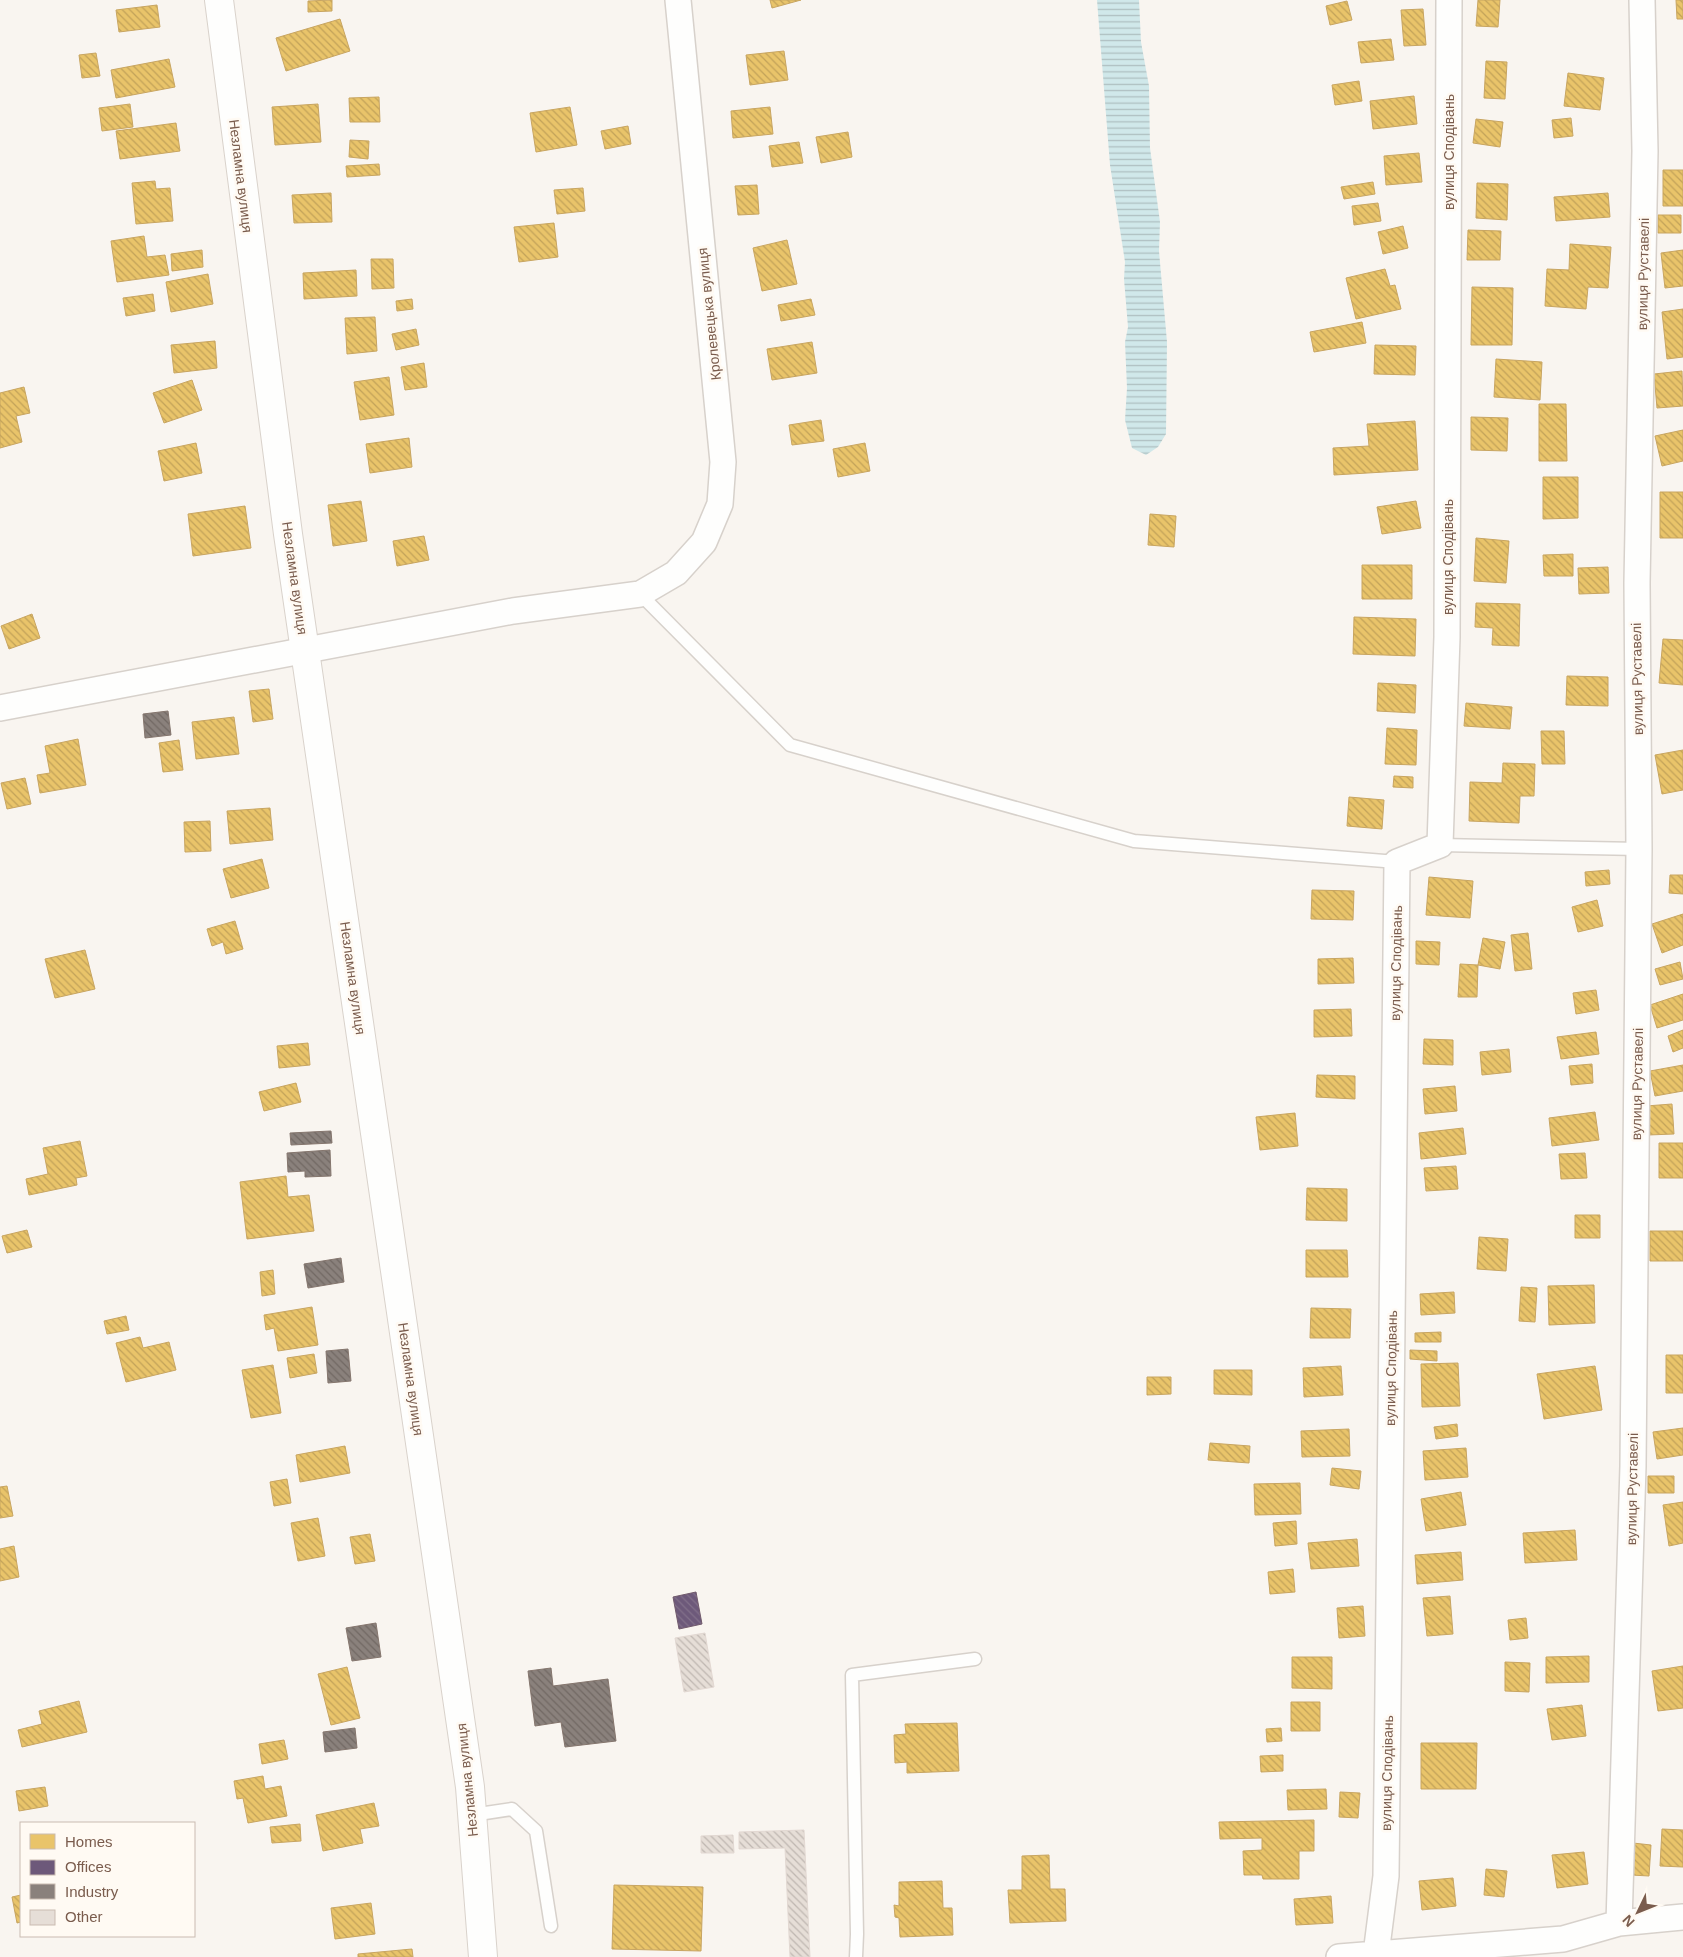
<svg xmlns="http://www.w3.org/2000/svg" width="1683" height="1957" viewBox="0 0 1683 1957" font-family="Helvetica,sans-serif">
<defs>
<pattern id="water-rules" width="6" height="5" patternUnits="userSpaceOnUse" patternTransform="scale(1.25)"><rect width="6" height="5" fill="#d0e8ea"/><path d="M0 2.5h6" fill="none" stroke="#aebfc0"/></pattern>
<pattern id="homes-back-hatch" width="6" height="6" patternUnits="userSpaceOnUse" patternTransform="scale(1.25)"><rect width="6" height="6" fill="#e9c46a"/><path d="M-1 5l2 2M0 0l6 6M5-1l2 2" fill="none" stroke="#c2a259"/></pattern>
<pattern id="offices-back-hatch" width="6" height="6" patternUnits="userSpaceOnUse" patternTransform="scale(1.25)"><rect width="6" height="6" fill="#6d597a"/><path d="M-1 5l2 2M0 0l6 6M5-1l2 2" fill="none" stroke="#82708a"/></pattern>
<pattern id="industry-back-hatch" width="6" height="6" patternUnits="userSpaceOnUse" patternTransform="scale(1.25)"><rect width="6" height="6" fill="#8a817c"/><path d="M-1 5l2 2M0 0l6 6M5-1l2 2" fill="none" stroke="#716863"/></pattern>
<pattern id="building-back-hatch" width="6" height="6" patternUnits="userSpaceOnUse" patternTransform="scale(1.25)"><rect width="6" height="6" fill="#e6ded7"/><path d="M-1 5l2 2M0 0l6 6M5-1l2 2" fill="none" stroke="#bfb7b1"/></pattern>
</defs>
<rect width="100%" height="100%" fill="#f9f5f0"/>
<!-- water -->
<path fill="url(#water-rules)" d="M1097,0H1139L1141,42L1149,86L1150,148L1160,222L1159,251L1167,342L1166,434L1158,447L1146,455L1132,448L1125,420L1127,388L1125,342L1128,327L1124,279L1125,262L1110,165Z"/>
<!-- homes -->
<path fill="url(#homes-back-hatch)" stroke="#c8a561" d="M332,0V11L308,12V1Z
M770,0H801L772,8Z
M1478,0H1500L1498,27L1476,26Z
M1676,0H1683V19H1677Z
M1347,1L1352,20L1330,25L1326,6Z
M157,5L160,27L119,32L116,10Z
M1423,9L1426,45L1404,46L1401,10Z
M340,19L350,51L286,71L276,38Z
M1391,39L1394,60L1361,63L1358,42Z
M784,51L788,80L750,85L746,55Z
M96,53L100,76L82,78L79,55Z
M169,59L175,87L116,98L111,70Z
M1486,61L1507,62L1505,99L1484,98Z
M1568,73L1604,78L1600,110L1564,106Z
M1359,81L1362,101L1335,105L1332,85Z
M1414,96L1417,124L1373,129L1370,101Z
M379,97L380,122H350L349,98Z
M130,104L133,127L102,131L99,108Z
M318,104L321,142L275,145L272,107Z
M570,107L577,145L536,152L530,113Z
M770,107L773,134L733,138L731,111Z
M1571,118L1573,136L1554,138L1552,120Z
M1476,119L1503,122L1500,147L1473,143Z
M176,123L180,151L120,159L116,131Z
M628,126L631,144L605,149L601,131Z
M848,132L852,157L821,163L816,137Z
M350,140L369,141L368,159L349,157Z
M799,142L803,163L772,167L769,146Z
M1419,153L1422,182L1386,185L1384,156Z
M379,164L380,175L347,177L346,166Z
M1663,170H1683V206H1663Z
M155,181L156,189L170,188L173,221L136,224L132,183Z
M1373,182L1375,194L1344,199L1341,187Z
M1477,183L1508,184L1507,220L1476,218Z
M757,185L759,214L738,215L735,186Z
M583,188L585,211L557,214L554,190Z
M331,193L332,222L294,223L292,195Z
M1608,193L1610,217L1556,221L1554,197Z
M1378,203L1381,221L1354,225L1352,206Z
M1658,215H1681V233H1658Z
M554,223L558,257L519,262L514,227Z
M1403,226L1408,248L1383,254L1378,232Z
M1468,230L1501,231L1500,260H1467Z
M144,236L147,257L165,255L169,275L117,282L111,241Z
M787,240L797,284L762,291L753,248Z
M1570,244L1611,247L1608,288L1588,287L1586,309L1545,306L1547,269L1569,270Z
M202,250L203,267L172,271L171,254Z
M1683,250V286L1665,288L1661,253Z
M371,259H393L394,288L372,289Z
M1385,269L1390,286L1395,285L1401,309L1356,319L1346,278Z
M356,270L357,296L304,299L303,273Z
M208,274L213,304L171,312L166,282Z
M1472,287L1513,288L1512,345H1471Z
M153,294L155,311L126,316L123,298Z
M412,299L413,309L397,311L396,301Z
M811,299L815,315L781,321L778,305Z
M1683,309V357L1667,359L1662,312Z
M375,317L377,351L347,354L345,318Z
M1362,322L1366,343L1314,352L1310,332Z
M416,329L419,345L396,350L392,334Z
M215,341L217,368L174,373L171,345Z
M812,342L817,373L772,380L767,349Z
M1375,345L1416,346L1415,375L1374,374Z
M1496,359L1542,362L1540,400L1494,397Z
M424,363L427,387L405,390L401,367Z
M1682,371L1683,406L1657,408L1654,374Z
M389,377L394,415L360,420L354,382Z
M192,380L202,410L164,423L153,393Z
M24,387L30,413L16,416L22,442L0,448V393Z
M1539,404H1566L1567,461H1539Z
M1471,417L1508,418L1507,451L1471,450Z
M821,420L824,441L792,445L789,425Z
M1415,421L1418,470L1334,475L1333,448L1369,446L1367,424Z
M1683,430V461L1662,466L1655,436Z
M409,438L412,467L370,473L366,444Z
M196,443L202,473L164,481L158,451Z
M865,443L870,471L838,477L833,449Z
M1543,477H1578V518L1543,519Z
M1660,492H1683V538H1660Z
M361,501L367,541L333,546L328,505Z
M1416,501L1421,528L1382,534L1377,507Z
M245,506L251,548L193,556L188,514Z
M1150,514L1176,516L1174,547L1148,545Z
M424,536L429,560L397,566L393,541Z
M1476,538L1509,541L1506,583L1474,581Z
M1573,554V576H1544L1543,555Z
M1362,565H1412V599H1362Z
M1608,567L1609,593L1579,594L1578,568Z
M1476,603L1520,604L1519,646L1492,645L1493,628L1475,627Z
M32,614L40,638L9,649L1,626Z
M1354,617L1416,619L1415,656L1353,654Z
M1663,639L1683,640V685L1659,683Z
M1567,676L1608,677V706L1566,705Z
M1378,683L1416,685L1415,713L1377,711Z
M269,689L273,719L253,722L249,691Z
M1466,703L1512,707L1510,729L1464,726Z
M234,717L239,754L196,759L192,722Z
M1387,728L1417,730L1416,765L1385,764Z
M1541,731H1564L1565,764H1542Z
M78,739L86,785L40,793L37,775L50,773L45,746Z
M179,740L183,770L163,772L159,743Z
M1683,750V790L1662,794L1655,755Z
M1503,763L1535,764L1534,796H1520L1519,823L1469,821L1470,782L1502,783Z
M1394,776L1413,777V788L1393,787Z
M25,778L31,804L7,809L1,783Z
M1349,797L1384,800L1382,829L1347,826Z
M270,808L273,840L230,844L227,811Z
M210,821L211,851L185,852L184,822Z
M262,859L269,888L231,898L223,869Z
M1609,870L1610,884L1586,886L1585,872Z
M1670,875H1683V894L1669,893Z
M1429,877L1473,881L1470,918L1426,915Z
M1312,890L1354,891L1353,920L1311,919Z
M1597,900L1603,926L1578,932L1572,907Z
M1683,914V945L1662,953L1652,924Z
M235,921L243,949L226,954L223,942L212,946L207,929Z
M1528,933L1532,969L1515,971L1511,935Z
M1483,938L1505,942L1500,969L1478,965Z
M1416,941L1440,942L1439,965L1416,964Z
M85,950L95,989L55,998L45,959Z
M1353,958L1354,983L1318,984V959Z
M1680,962L1683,979L1660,985L1655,969Z
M1460,964L1478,965L1477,997H1458Z
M1596,990L1599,1010L1576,1014L1573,993Z
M1683,994V1020L1657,1028L1650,1005Z
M1351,1009L1352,1036L1314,1037V1010Z
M1683,1030V1048L1673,1052L1668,1036Z
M1596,1032L1599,1054L1561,1059L1557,1037Z
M1424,1039L1453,1040V1065L1423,1064Z
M308,1043L310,1065L279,1068L277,1046Z
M1509,1049L1511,1072L1482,1075L1480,1052Z
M1592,1064L1593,1083L1571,1085L1569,1066Z
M1683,1065V1091L1655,1096L1650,1071Z
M1317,1075L1355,1076V1099L1316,1097Z
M296,1083L301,1102L264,1111L259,1092Z
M1455,1086L1457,1111L1425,1114L1423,1089Z
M1672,1104L1674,1134L1648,1135L1646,1106Z
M1595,1112L1599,1140L1552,1146L1549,1118Z
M1295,1113L1298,1146L1260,1150L1256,1117Z
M1463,1128L1466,1154L1421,1159L1419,1133Z
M80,1141L87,1176L76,1178L77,1185L29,1195L26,1179L48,1174L43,1148Z
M1659,1143H1683V1178H1659Z
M1585,1153L1587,1178L1561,1179L1559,1154Z
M1456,1166L1458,1189L1426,1191L1424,1168Z
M286,1176L288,1197L309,1195L314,1231L247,1239L240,1182Z
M1307,1188L1347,1189V1221L1306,1220Z
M1575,1215H1600V1238H1575Z
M27,1230L32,1247L7,1253L2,1236Z
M1650,1231H1683V1261H1650Z
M1479,1237L1508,1239L1506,1271L1477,1269Z
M1306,1250H1347L1348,1277H1306Z
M273,1270L275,1294L262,1296L260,1272Z
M1594,1285L1595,1323L1549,1325L1548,1286Z
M1521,1287L1537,1288L1535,1322L1519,1321Z
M1454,1292L1455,1313L1421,1315L1420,1294Z
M312,1307L318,1345L278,1351L274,1328L266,1330L264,1315Z
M1311,1308L1351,1309L1350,1338H1310Z
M126,1316L129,1330L107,1334L104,1321Z
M1441,1332V1342H1415V1333Z
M140,1337L143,1348L169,1342L176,1370L126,1382L116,1343Z
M1410,1350L1437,1351V1361L1410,1359Z
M314,1354L317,1373L290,1378L287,1358Z
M1666,1355H1683V1393H1666Z
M1458,1363L1460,1406L1422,1407L1421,1364Z
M273,1365L281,1413L251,1418L242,1370Z
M1341,1366L1343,1395L1304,1397L1303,1368Z
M1595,1366L1602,1410L1544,1419L1537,1374Z
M1214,1370H1252V1395L1214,1394Z
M1147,1377H1171V1394L1147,1395Z
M1457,1424L1458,1436L1436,1439L1434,1427Z
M1683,1428V1455L1657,1459L1653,1432Z
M1349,1429L1350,1456L1302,1457L1301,1431Z
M1210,1443L1250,1446L1249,1463L1208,1460Z
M345,1446L350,1473L300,1482L296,1455Z
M1466,1448L1468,1477L1425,1480L1423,1451Z
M1332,1468L1361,1471L1359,1489L1330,1485Z
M1648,1476H1674V1493H1648Z
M287,1479L291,1503L274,1506L270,1482Z
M1300,1483L1301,1514L1255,1515L1254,1484Z
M7,1486L13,1516L0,1518V1487Z
M1461,1492L1466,1525L1426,1531L1421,1499Z
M1683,1502V1543L1669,1546L1663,1505Z
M318,1518L325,1556L298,1561L291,1523Z
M1296,1521L1297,1544L1275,1546L1273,1523Z
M1575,1530L1577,1560L1525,1563L1523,1533Z
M370,1534L375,1561L355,1564L350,1537Z
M1357,1539L1359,1566L1311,1569L1308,1543Z
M14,1546L19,1577L0,1581V1549Z
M1461,1552L1463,1580L1417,1584L1415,1555Z
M1293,1569L1295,1592L1270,1594L1268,1572Z
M1450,1596L1453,1634L1427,1636L1423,1598Z
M1363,1606L1365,1636L1339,1638L1337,1608Z
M1526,1618L1528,1638L1510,1640L1508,1620Z
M1589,1656V1682L1546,1683V1657Z
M1292,1657H1332V1689L1292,1688Z
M1505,1662L1530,1663L1529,1692L1505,1691Z
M1683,1666V1708L1658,1711L1652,1671Z
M347,1667L360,1718L331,1725L318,1674Z
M79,1701L87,1732L22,1747L18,1730L42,1724L39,1711Z
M1291,1702H1320V1731H1291Z
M1582,1705L1586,1736L1552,1740L1547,1709Z
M957,1723L959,1771L907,1773V1762L895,1763L894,1735L906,1734L905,1724Z
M1281,1728L1282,1741L1267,1742L1266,1729Z
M284,1740L288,1759L262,1764L259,1744Z
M1421,1743H1477L1476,1789H1421Z
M1283,1755V1771L1261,1772L1260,1756Z
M263,1776L265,1789L281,1786L287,1816L248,1823L243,1798L237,1799L234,1781Z
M45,1787L48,1806L19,1811L16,1791Z
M1326,1789L1327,1809L1288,1810L1287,1790Z
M1340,1792L1360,1793L1358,1818L1339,1817Z
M374,1803L379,1826L360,1829L363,1843L323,1851L316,1815Z
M1314,1820V1851H1299V1879H1263L1262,1875H1244L1243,1851L1262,1850V1838L1220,1839L1219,1822Z
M300,1824L301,1841L272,1843L270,1827Z
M1662,1829L1683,1830V1867L1660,1866Z
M1633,1843L1651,1845L1649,1876L1631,1875Z
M1584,1852L1588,1884L1557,1888L1552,1855Z
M1049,1855L1050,1889H1065L1066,1921L1010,1923L1008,1890H1022V1856Z
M1486,1869L1507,1871L1504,1897L1484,1895Z
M1453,1878L1456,1906L1422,1910L1419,1881Z
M942,1881L943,1908H952L953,1935L900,1937L899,1918L895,1917L894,1905L899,1906V1882Z
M614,1885L703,1887L701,1951L612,1949Z
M21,1895V1922L17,1923L12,1897Z
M1331,1896L1333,1923L1296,1925L1294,1899Z
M371,1903L375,1934L335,1939L331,1908Z
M412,1949L413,1957H358V1954Z"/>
<!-- offices -->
<path fill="url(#offices-back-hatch)" stroke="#715a6c" d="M696,1592L702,1624L679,1629L673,1597Z"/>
<!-- industry -->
<path fill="url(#industry-back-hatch)" stroke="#85766e" d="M168,711L171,735L145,738L143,714Z
M331,1131L332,1143L291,1145L290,1133Z
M330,1150L331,1176L305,1177V1171L288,1172L287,1153Z
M341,1258L344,1282L308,1288L304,1264Z
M348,1349L351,1381L328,1383L326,1351Z
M376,1623L381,1657L352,1661L346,1628Z
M551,1668L553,1686L608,1679L616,1741L565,1747L561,1722L535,1726L528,1671Z
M355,1728L357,1748L325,1752L323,1732Z"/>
<!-- building -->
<path fill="url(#building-back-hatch)" stroke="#e2d8d2" d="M705,1633L714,1687L684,1692L675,1638Z
M804,1830L810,1957H790L785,1848L739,1849V1832Z
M733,1835L734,1853H701V1836Z"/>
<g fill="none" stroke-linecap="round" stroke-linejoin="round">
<defs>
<path id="lane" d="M640,594L790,745L1134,841L1397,862
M1440,845L1639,849
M472,1815L512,1809L536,1831L551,1926
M856,1957L857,1934L852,1675L975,1659"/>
<path id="street" d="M0,708L513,611L640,594L676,573L704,542L720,504L723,462L678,0
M1619,1923L1683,1917
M1376,1954L1386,1876L1397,862L1440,845L1447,637L1449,0
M1339,1957L1563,1939L1619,1923L1633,1466L1639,849L1637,583L1645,151L1642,0"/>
<path id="secondary" d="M219,0L288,534L470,1787L483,1957"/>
</defs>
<!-- lane casing -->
<use href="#lane" stroke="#d7d1cb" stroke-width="15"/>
<!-- street casing -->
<use href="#street" stroke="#d7d1cb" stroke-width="28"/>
<!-- secondary casing -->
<use href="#secondary" stroke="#d9d2cb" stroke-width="30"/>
<!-- lane -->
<use href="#lane" stroke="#fefefd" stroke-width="12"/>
<!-- street -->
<use href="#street" stroke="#fefefd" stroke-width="25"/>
<!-- secondary -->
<use href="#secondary" stroke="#fefefd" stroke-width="28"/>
</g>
<g text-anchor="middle" stroke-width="5" stroke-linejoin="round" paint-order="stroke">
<!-- street labels -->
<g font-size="14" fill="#7a5c4d" stroke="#fffaf3">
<text transform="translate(1449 152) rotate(-90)" y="5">вулиця Сподівань</text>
<text transform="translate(241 176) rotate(83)" y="5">Незламна вулиця</text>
<text transform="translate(1643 274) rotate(-89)" y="5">вулиця Руставелі</text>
<text transform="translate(709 314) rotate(-96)" y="5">Кролевецька вулиця</text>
<text transform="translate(1448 557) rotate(-90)" y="5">вулиця Сподівань</text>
<text transform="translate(295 578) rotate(82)" y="5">Незламна вулиця</text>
<text transform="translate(1637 679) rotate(-91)" y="5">вулиця Руставелі</text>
<text transform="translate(1396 963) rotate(-89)" y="5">вулиця Сподівань</text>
<text transform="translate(353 978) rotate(82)" y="5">Незламна вулиця</text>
<text transform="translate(1637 1084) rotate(-89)" y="5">вулиця Руставелі</text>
<text transform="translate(1391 1368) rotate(-89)" y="5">вулиця Сподівань</text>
<text transform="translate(411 1379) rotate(82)" y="5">Незламна вулиця</text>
<text transform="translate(1632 1489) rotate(-89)" y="5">вулиця Руставелі</text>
<text transform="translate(1387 1773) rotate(-89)" y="5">вулиця Сподівань</text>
<text transform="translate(467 1780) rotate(-96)" y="5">Незламна вулиця</text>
</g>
</g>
<!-- legend -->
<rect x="20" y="1822" width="175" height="115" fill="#fffaf3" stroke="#cabbb1"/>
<rect x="30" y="1834" width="25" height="15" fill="#e9c46a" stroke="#cabbb1"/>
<text x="65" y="1847" font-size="15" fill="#7a5c4d">Homes</text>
<rect x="30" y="1860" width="25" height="15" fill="#6d597a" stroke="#cabbb1"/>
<text x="65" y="1872" font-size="15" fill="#7a5c4d">Offices</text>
<rect x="30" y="1884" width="25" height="15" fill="#8a817c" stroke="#cabbb1"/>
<text x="65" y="1897" font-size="15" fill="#7a5c4d">Industry</text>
<rect x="30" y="1910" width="25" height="15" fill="#e6ded7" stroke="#cabbb1"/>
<text x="65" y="1922" font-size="15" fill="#7a5c4d">Other</text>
<!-- north arrow -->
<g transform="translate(1638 1912) rotate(227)" stroke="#fffaf3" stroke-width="4" paint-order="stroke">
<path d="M0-4L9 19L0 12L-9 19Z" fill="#7a5c4d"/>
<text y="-8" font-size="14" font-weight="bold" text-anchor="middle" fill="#7a5c4d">N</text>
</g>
</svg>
